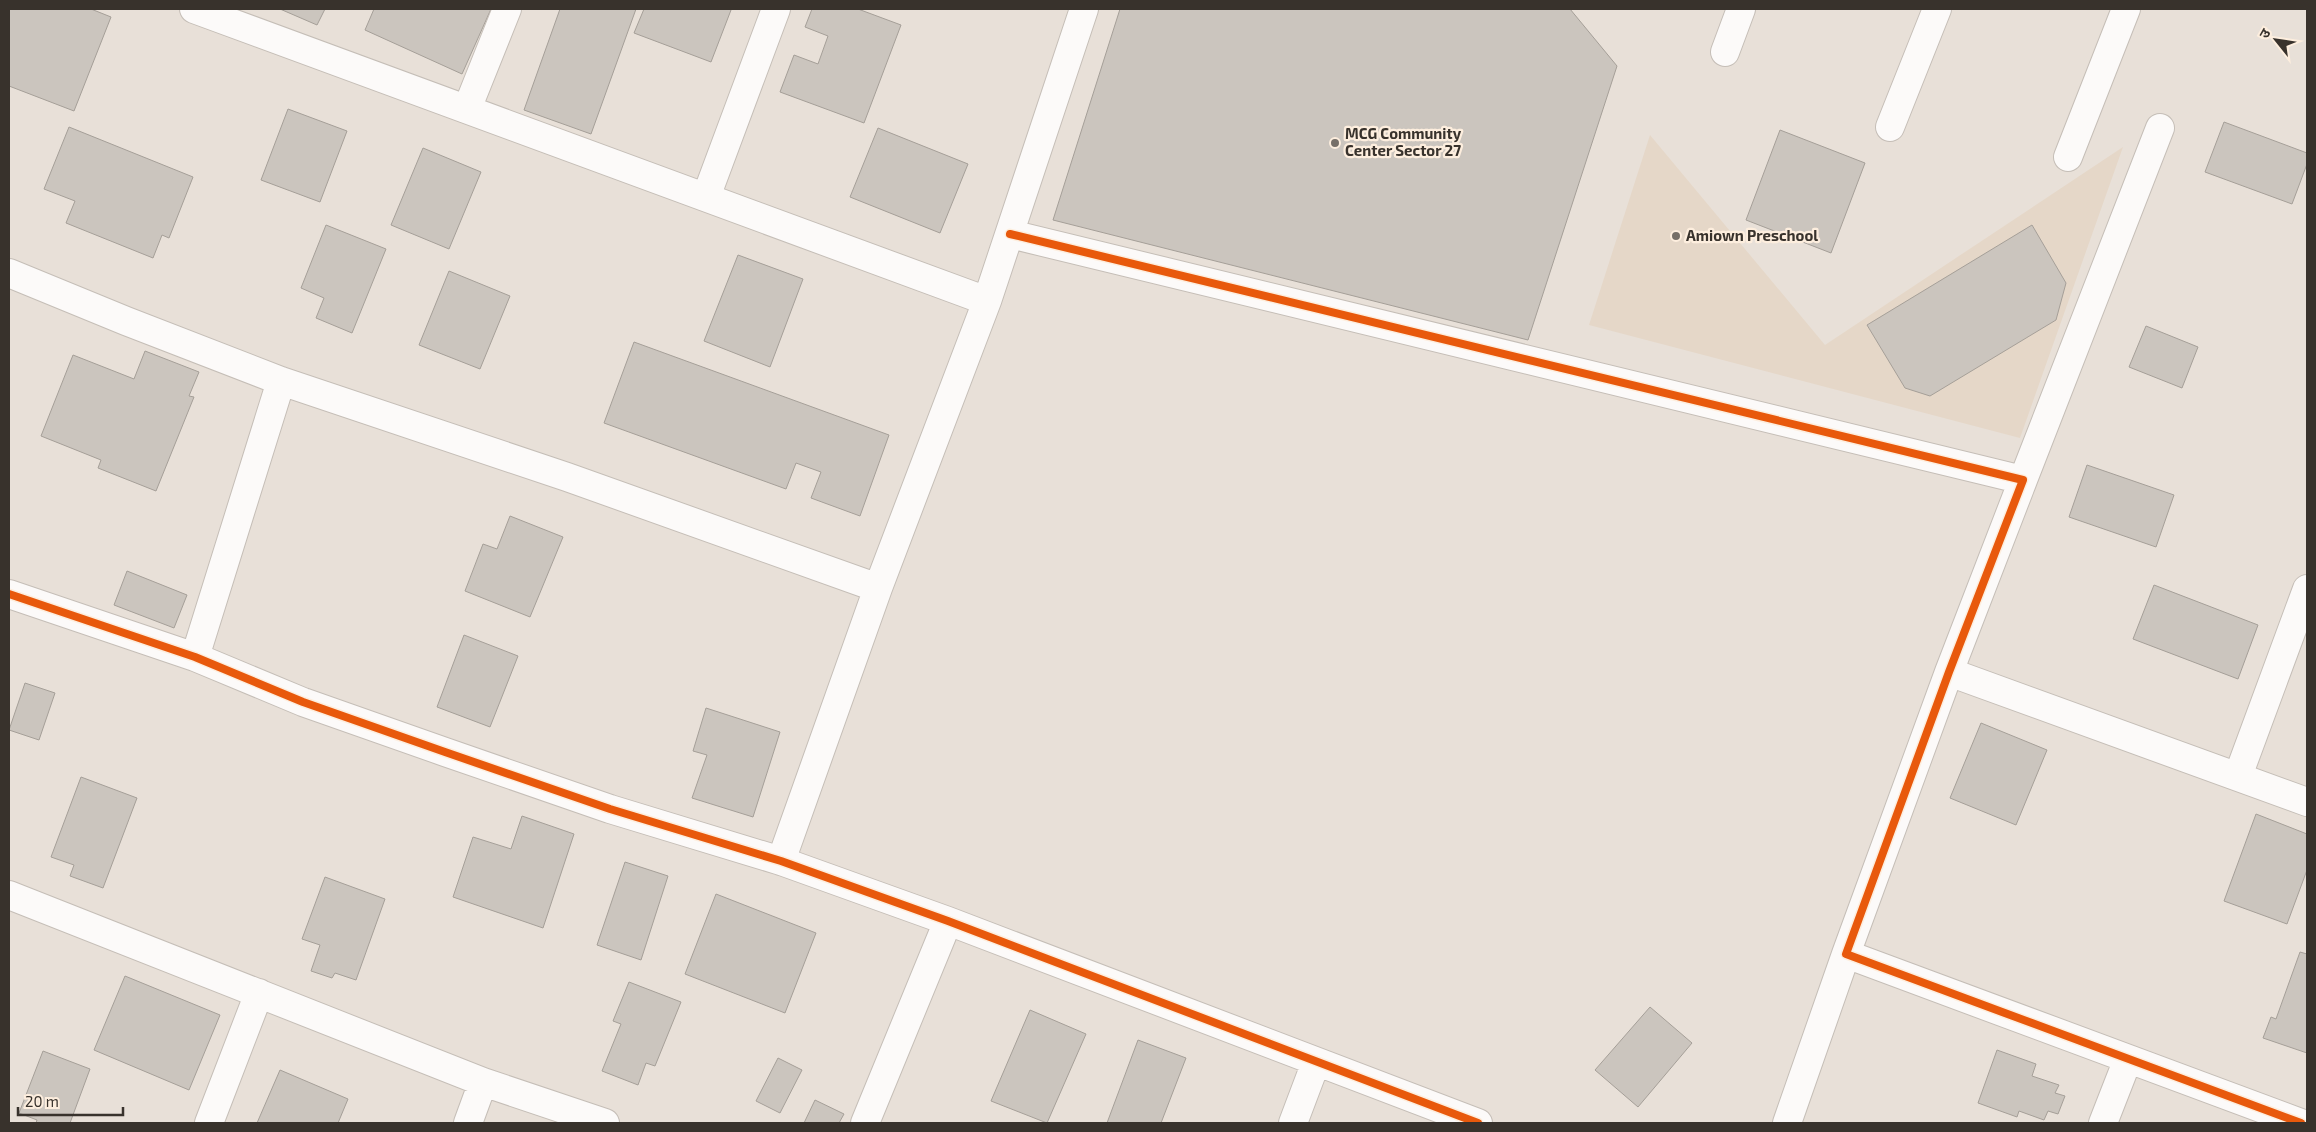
<svg xmlns="http://www.w3.org/2000/svg" width="2316" height="1132" viewBox="0 0 2316 1132" font-family="'Exo 2','Noto Sans Devanagari',sans-serif">
<rect width="100%" height="100%" fill="#e8e0d8"/>
<!-- built -->
<path fill="#e5d7c8" d="M1650,135L1825,345L2123,147L2020,438L1589,325Z"/>
<!-- building -->
<path fill="#cbc5be" stroke="#a59f98" d="M9,9H91L111,17L74,111L9,86Z
M280,9H325L317,25Z
M374,9H491L462,74L365,30Z
M560,9H636L591,134L524,110Z
M644,9H728L731,10L711,62L634,33Z
M812,9H858L901,25L864,123L780,92L794,55L818,64L828,36L805,27Z
M1120,9H1570L1617,66L1528,340L1053,220Z
M288,109L347,131L320,202L261,180Z
M2224,122L2307,153V164L2292,204L2205,172Z
M69,127L193,177L169,238L162,235L153,258L66,223L75,201L44,189Z
M878,128L968,164L940,233L850,197Z
M1780,130L1865,163L1831,253L1746,220Z
M423,148L481,172L449,249L391,225Z
M326,225L386,249L352,333L316,318L324,298L301,288Z
M2032,225L2066,283L2056,320L1930,396L1905,388L1867,325Z
M738,255L803,279L770,367L704,341Z
M449,271L510,296L480,369L419,345Z
M2146,326L2198,347L2182,388L2129,367Z
M634,342L889,435L860,516L811,498L821,472L796,463L786,489L604,423Z
M145,351L199,372L189,396L194,397L156,491L98,468L101,460L41,436L73,355L134,379Z
M2087,465L2174,495L2156,547L2069,517Z
M510,516L563,537L530,617L465,591L483,544L497,549Z
M127,571L187,595L174,628L114,605Z
M2154,585L2258,625L2238,679L2133,639Z
M464,635L518,656L490,727L437,707Z
M25,683L55,693L39,740L9,730Z
M706,708L780,732L753,817L692,798L707,755L693,751Z
M1981,723L2047,750L2016,825L1950,798Z
M81,777L137,798L103,888L70,876L74,865L51,857Z
M2256,814L2307,834V870L2287,924L2224,901Z
M522,816L574,834L543,928L453,897L473,837L511,849Z
M625,862L668,876L641,960L597,945Z
M325,877L385,899L356,980L335,973L332,978L311,971L320,945L302,939Z
M716,894L816,933L785,1013L685,974Z
M2300,952L2307,954V1053L2263,1038L2271,1017L2276,1019Z
M125,976L220,1015L189,1090L94,1050Z
M629,982L681,1002L655,1066L646,1063L638,1085L602,1071L621,1024L613,1021Z
M1650,1007L1692,1043L1638,1107L1595,1070Z
M1030,1010L1086,1034L1047,1123L991,1101Z
M1138,1040L1186,1058L1161,1123H1107Z
M1997,1050L2036,1064L2032,1076L2059,1085L2055,1093L2065,1096L2058,1114L2048,1111L2044,1120L2019,1111L2017,1117L1978,1103Z
M43,1051L90,1069L70,1123H36L37,1120L19,1113Z
M778,1058L802,1070L780,1113L756,1101Z
M280,1070L348,1099L338,1123H257Z
M815,1100L844,1114L839,1123H804Z"/>
<g fill="none" stroke-linecap="round" stroke-linejoin="round">
<defs>
<path id="street" d="M194,9L987,301
M1725,52L1741,9
M467,109L507,9
M1890,127L1937,9
M2068,157L2126,9
M706,197L776,9
M1010,234L2023,480L1949,672L1846,954L2301,1123
M9,273L126,321L281,381L567,477L878,588
M2023,480L2160,128
M9,594L195,657L303,702L445,752L610,809L781,861L948,921L1478,1123
M195,657L281,381
M1949,672L2307,802
M2238,776L2307,589
M781,861L878,588L987,301L1084,9
M9,895L483,1082L605,1123
M209,1123L259,993
M468,1123L483,1082
M865,1123L948,921
M1293,1123L1316,1062
M1787,1123L1846,954
M2103,1123L2128,1059"/>
</defs>
<!-- street casing -->
<use href="#street" stroke="#c5beb7" stroke-width="30"/>
<!-- street -->
<use href="#street" stroke="#fcfaf9" stroke-width="28"/>
<defs>
<path id="cycleway" d="M1010,234L2023,480L1949,672L1846,954L2301,1123
M9,594L195,657L303,702L445,752L610,809L781,861L948,921L1478,1123"/>
</defs>
<!-- cycleway casing -->
<use href="#cycleway" stroke="#fdeede" stroke-width="11"/>
<!-- cycleway -->
<use href="#cycleway" stroke="#e8590c" stroke-width="8"/>
</g>
<!-- markers -->
<g fill="#766f68" stroke="#fdeede" stroke-width="2">
<circle cx="1335" cy="143" r="5"/>
<circle cx="1676" cy="236" r="5"/>
</g>
<g text-anchor="middle" stroke-width="4.5" stroke-linejoin="round" paint-order="stroke">
<!-- poi labels -->
<g font-size="15" font-weight="bold" fill="#38322c" stroke="#fdeede" text-anchor="start">
<text x="1345" y="139">MCG Community<tspan x="1345" dy="17">Center Sector 27</tspan></text>
<text x="1686" y="241">Amiown Preschool</text>
</g>
</g>
<!-- border -->
<rect width="2316" height="1132" fill="none" stroke="#38322c" stroke-width="20"/>
<!-- north arrow -->
<g transform="translate(2276 40) rotate(300)" stroke="#fdeede" stroke-width="4" paint-order="stroke">
<path d="M0-4L9 19L0 12L-9 19Z" fill="#38322c"/>
<text y="-8" font-size="14" font-weight="bold" text-anchor="middle" fill="#38322c">उ</text>
</g>
<!-- scale -->
<path d="M18 1107v8h105v-8" fill="none" stroke="#38322c" stroke-width="2.5"/>
<text x="25" y="1107" font-size="15" fill="#38322c" stroke="#fdeede" stroke-width="4" paint-order="stroke">20 m</text>
</svg>
